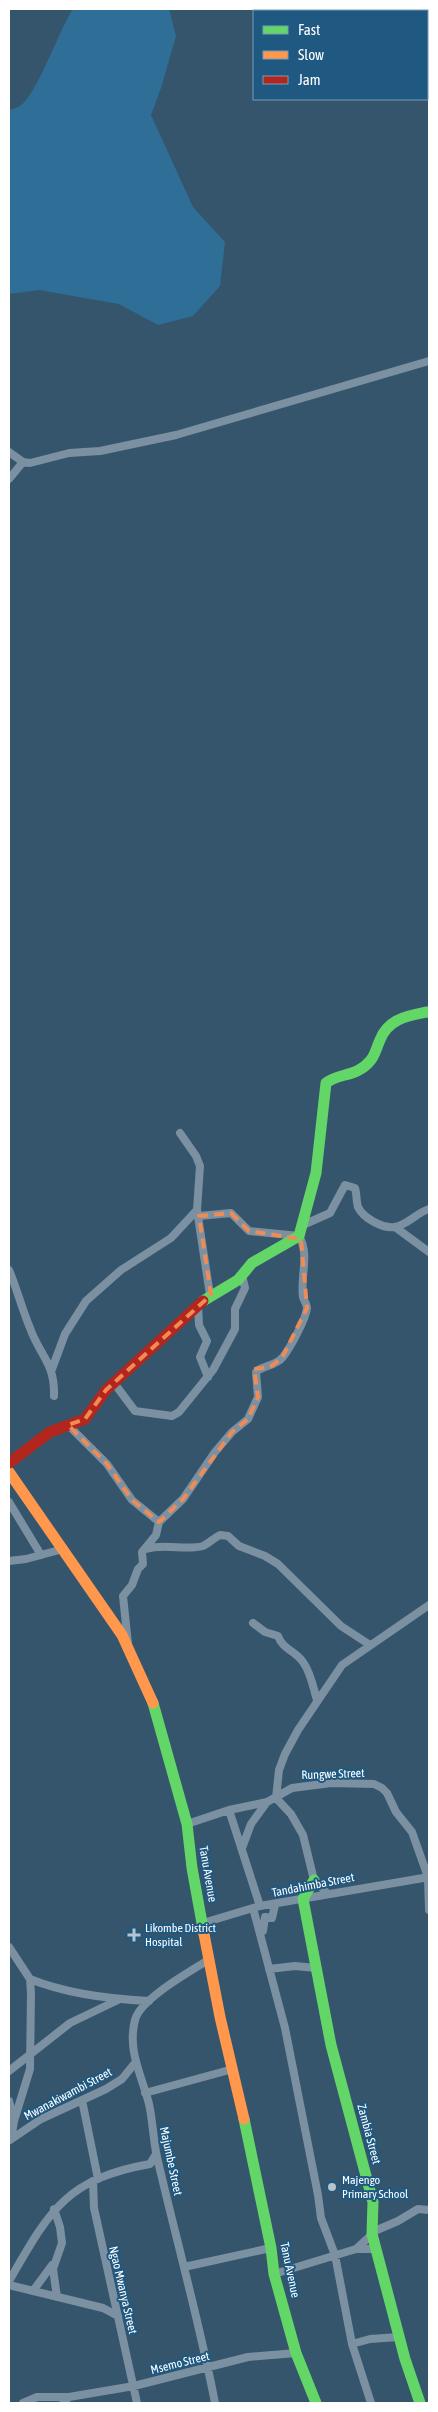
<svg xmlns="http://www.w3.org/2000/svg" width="438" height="2412" viewBox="0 0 438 2412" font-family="'Asap Condensed',sans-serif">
<rect width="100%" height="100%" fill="#35556c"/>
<!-- green -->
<path fill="#2f6e97" d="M73,9H169L176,36L161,88L151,115L193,207L225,242L220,286L193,316L158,325L119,304L39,290L9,294V110C12,109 17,108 20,106C36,97 60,28 73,9Z"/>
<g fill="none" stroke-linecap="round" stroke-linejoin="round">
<!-- street -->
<path stroke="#7b91a2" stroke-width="8" d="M9,452L23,462L30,463L69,453L100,451L176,435L429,361
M9,479L23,462
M180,1133L196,1156L200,1166L197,1210L210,1295
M303,1225L330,1213L345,1185L355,1188C357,1194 356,1201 358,1207C363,1218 383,1229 395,1227C407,1225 418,1212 429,1209
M395,1227L429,1252
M9,1270C17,1289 22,1309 30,1328C40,1356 55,1363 54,1396
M198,1305L199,1325L207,1341L200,1357L208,1377
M52,1369L65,1334L86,1301L121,1270L171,1238L197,1210
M114,1383L135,1411L172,1416L179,1412L213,1370L235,1329V1309L245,1288L242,1275
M68,1425L107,1464L132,1500L159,1522
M9,1502L41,1555
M146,1549C165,1543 186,1551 203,1546C209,1543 214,1538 220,1535L228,1536L239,1546L265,1556L278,1564L341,1626L370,1645
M9,1561L26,1559L63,1549
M253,1623L265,1632L278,1636C283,1650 295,1650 303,1662C311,1673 313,1687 317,1700
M128,1644L123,1596L132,1585L138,1569L143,1564L142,1552L156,1535L159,1522L183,1499L215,1452L232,1432L248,1419L258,1397L256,1372C262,1365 275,1367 283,1357C290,1348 306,1319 307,1308C307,1304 304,1301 303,1297C300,1277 310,1254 299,1236L249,1231L231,1213L199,1216
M229,1810L260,1906
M187,1824L229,1810L267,1802L292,1788L331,1783L374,1784L382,1788L387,1793L396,1812L412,1832L428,1877L429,1910
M242,1848L251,1824L267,1802
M327,1893L314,1880L303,1835L291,1814L276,1798L279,1770L285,1754L298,1730L342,1665L429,1605
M253,1908L285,2028L318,2195L321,2218L335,2255L352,2344L371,2403
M203,1923L260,1906L429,1877
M263,1931L265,1917L272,1918L275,1905
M9,1947L30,1979L31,1993L30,2069L14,2121L11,2139
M210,1959C191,1971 140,1999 135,2020C127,2051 142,2076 149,2104C153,2122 153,2139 157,2157C176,2239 199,2320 215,2403
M269,1969L295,1966L316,1968
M30,1979C67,1994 109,1999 149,2001
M9,2071L70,2023L120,1999
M145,2093L233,2069
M82,2100L98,2179
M9,2101L14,2121
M10,2140L41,2119L106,2089L122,2079L135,2063
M93,2181L94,2208L137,2403
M54,2209L60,2227L62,2243L53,2269L57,2297
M356,2249L377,2230L398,2221L418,2209L429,2210
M184,2267L271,2248
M274,2274L356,2249H377
M9,2281C49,2212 65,2179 150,2164L156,2154
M9,2285L103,2308L118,2316
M33,2291L52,2265
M352,2344L370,2339L399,2337
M23,2403L37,2397H69
M63,2403L69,2397L134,2386L248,2357L296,2353"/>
<!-- fast -->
<path stroke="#63d668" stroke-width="11" d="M203,1301L238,1280L252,1263L299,1236L316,1173L326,1083C338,1073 357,1077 370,1061C375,1056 377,1046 380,1040C388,1019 407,1016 427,1012
M153,1703L187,1824L192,1868L204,1934
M314,1880L303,1899L331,2045L373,2202L372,2234L405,2359L420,2403
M244,2119L271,2248L274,2274L296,2353L316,2403"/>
<!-- slow -->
<path stroke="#ff974d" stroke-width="11" d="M9,1472L122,1635L153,1703
M204,1934L220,2017L244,2119"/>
<!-- jam -->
<path stroke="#b3261e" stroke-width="11" d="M9,1463L50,1432L85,1419L106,1390L203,1301"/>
</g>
<!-- marked area -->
<path fill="none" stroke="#ef8b55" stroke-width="4" stroke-dasharray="10 6" stroke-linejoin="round" d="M231,1213L249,1231L301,1239L307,1308L282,1358L270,1367L254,1369L258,1397L248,1419L232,1432L183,1499L159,1522L132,1500L107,1464L68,1425L85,1419L106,1390L211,1295L199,1216Z"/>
<!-- markers -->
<g fill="#b8c4cc" stroke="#1f5982" stroke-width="2">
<path d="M131.5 1927.5h5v5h5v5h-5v5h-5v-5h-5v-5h5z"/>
<circle cx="332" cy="2187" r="5"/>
</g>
<g text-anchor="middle" stroke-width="4" stroke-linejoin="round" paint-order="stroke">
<!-- street labels -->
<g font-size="12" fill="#fff" stroke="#1f5982">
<text transform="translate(333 1774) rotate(-2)" y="4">Rungwe Street</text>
<text transform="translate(208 1874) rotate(80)" y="4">Tanu Avenue</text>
<text transform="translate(313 1885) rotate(-11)" y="4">Tandahimba Street</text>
<text transform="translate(68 2094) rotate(-28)" y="4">Mwanakiwambi Street</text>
<text transform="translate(369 2134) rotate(75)" y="4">Zambia Street</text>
<text transform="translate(171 2161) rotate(78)" y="4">Majumbe Street</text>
<text transform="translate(290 2270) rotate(78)" y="4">Tanu Avenue</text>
<text transform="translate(123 2290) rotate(77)" y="4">Ngao Mwanya Street</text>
<text transform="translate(180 2363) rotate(-14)" y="4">Msemo Street</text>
</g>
<!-- poi labels -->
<g font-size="12" fill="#fff" stroke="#1f5982" text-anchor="start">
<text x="145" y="1932">Likombe District<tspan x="145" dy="14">Hospital</tspan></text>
<text x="342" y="2184">Majengo<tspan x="342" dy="14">Primary School</tspan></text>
</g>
</g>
<!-- border -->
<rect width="438" height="2412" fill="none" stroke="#ffffff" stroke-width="20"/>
<!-- legend -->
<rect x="253" y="10" width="175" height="90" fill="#1f5982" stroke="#799bb4"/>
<rect x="263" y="26" width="25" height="8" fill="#63d668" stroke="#799bb4"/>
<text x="298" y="35" font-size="15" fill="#ffffff">Fast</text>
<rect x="263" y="51" width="25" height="8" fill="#ff974d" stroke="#799bb4"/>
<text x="298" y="60" font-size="15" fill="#ffffff">Slow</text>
<rect x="263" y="76" width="25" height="8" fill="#b3261e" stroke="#799bb4"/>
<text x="298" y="85" font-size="15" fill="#ffffff">Jam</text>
</svg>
